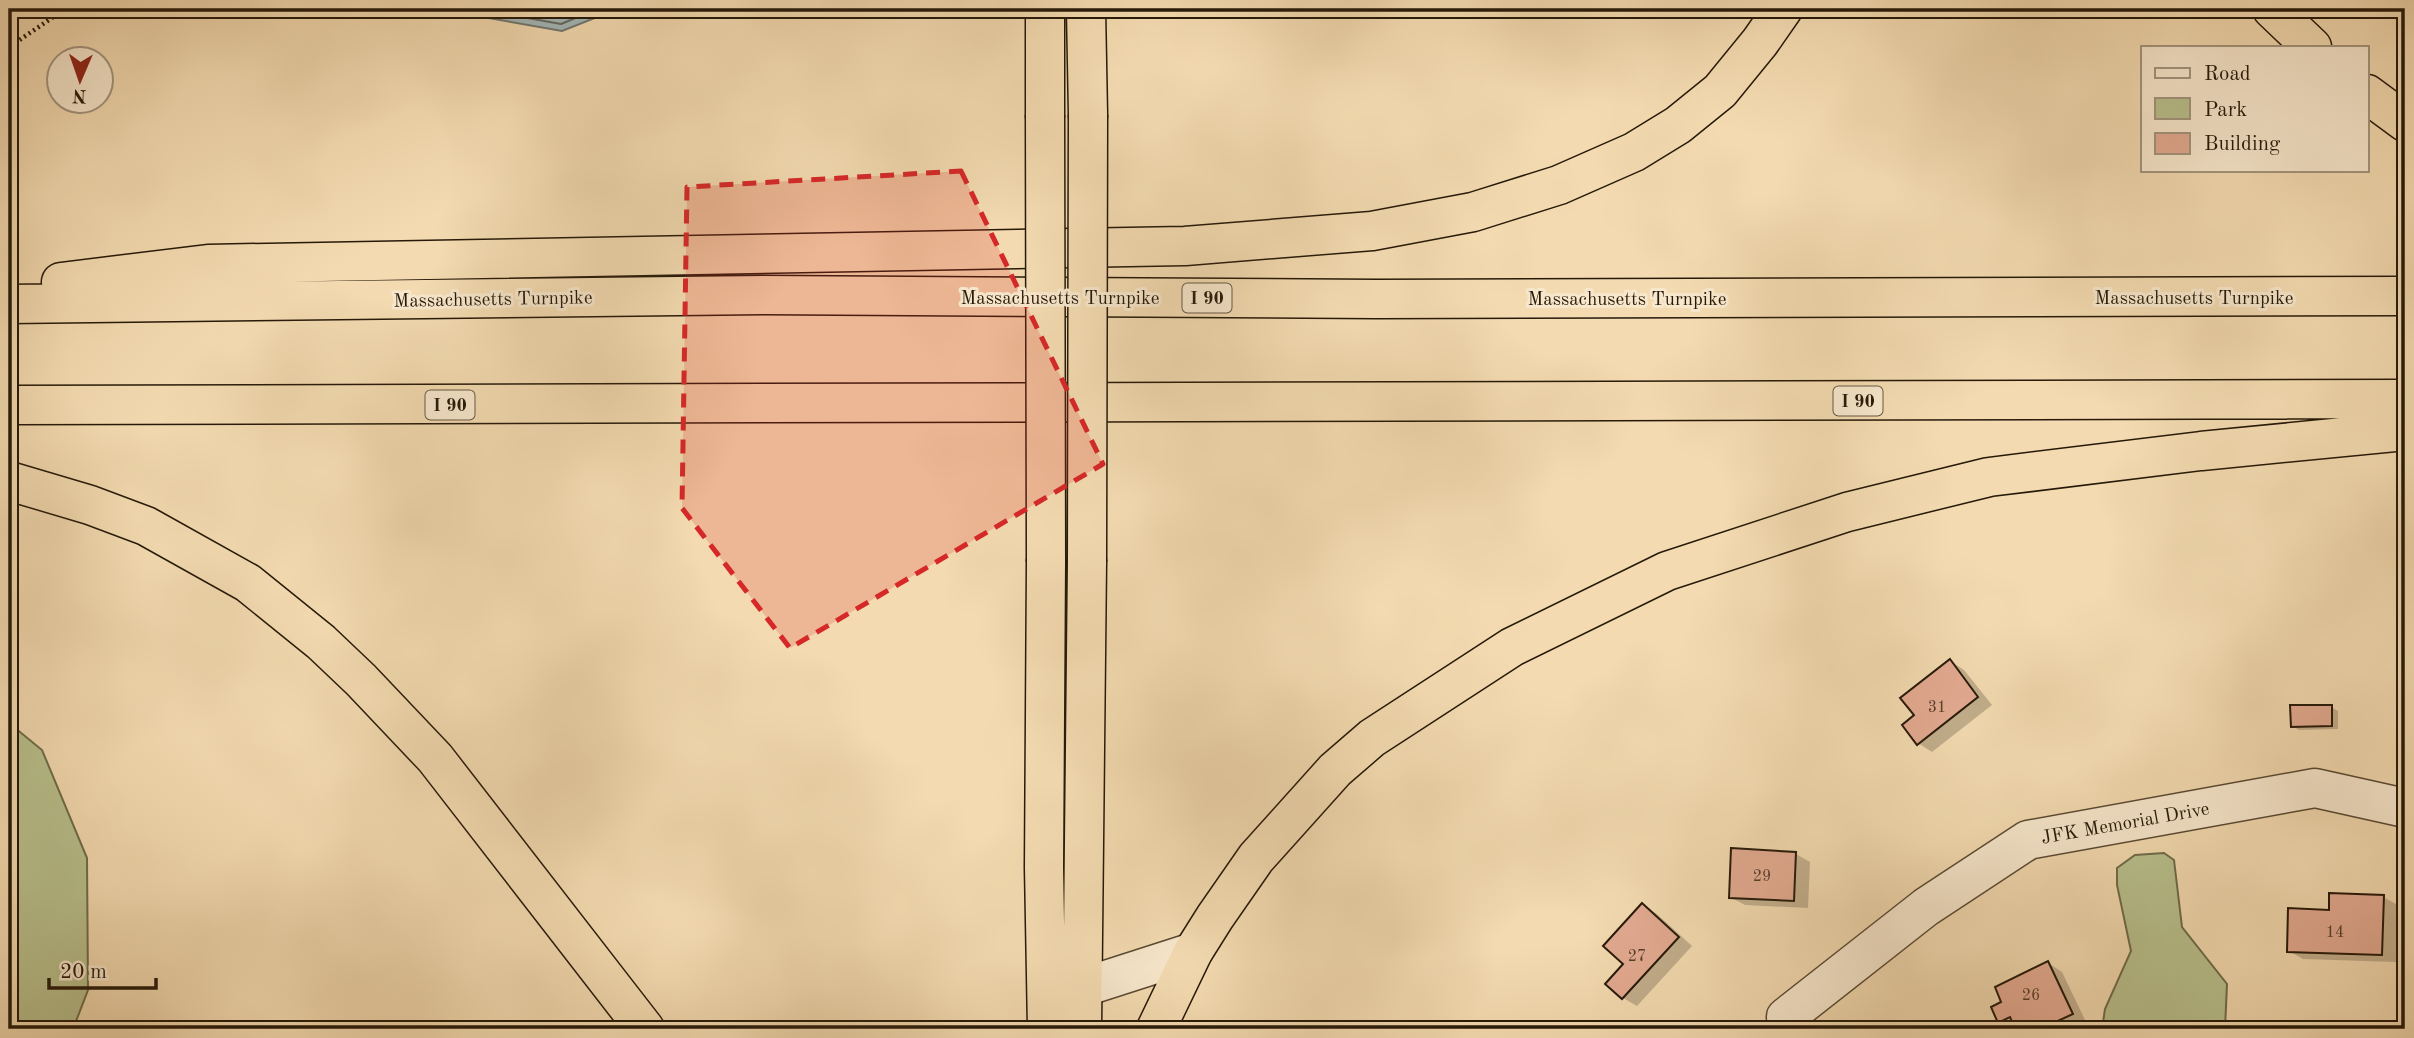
<svg xmlns="http://www.w3.org/2000/svg" width="2414" height="1038" viewBox="0 0 2414 1038" font-family="'Old Standard TT',serif">
<rect width="100%" height="100%" fill="#f3dab0"/>
<filter id="stains"><feTurbulence type="fractalNoise" baseFrequency=".00286" numOctaves="4"/><feColorMatrix values="0 0 0 0 .2 0 0 0 0 .09 0 0 0 0 .02 0 0 0 .5 -.17"/></filter>
<radialGradient id="worn" r=".72"><stop offset=".6" stop-color="#630" stop-opacity="0"/><stop offset="1" stop-color="#630" stop-opacity=".3"/></radialGradient>
<!-- green -->
<path fill="#b8c08d" stroke="#6f6c4b" stroke-width="2" d="M9,723L42,750L87,858L88,990L73,1029H9Z
M2164,853L2174,860L2182,927L2227,984L2225,1029H2102L2105,1009L2131,951L2117,885V868L2135,855Z"/>
<!-- water -->
<path fill="#a2b7b8" stroke="#707872" stroke-width="2" d="M437,9H605L600,16L562,31Z"/>
<!-- shadow -->
<path fill="#0003" fill-rule="evenodd" d="M1950,661L1964,670L1992,705L1932,752L1918,743Z
M2331,707L2338,711V729L2299,730L2292,726Z
M1796,854L1810,862L1808,908L1745,905L1730,897Z
M2383,897L2398,905L2396,962L2303,959L2289,951Z
M1642,905L1657,914L1692,946L1637,1006L1623,998L1626,964Z
M2048,963L2062,972L2086,1022L2071,1029H2013L2000,1022L2004,1002ZM2018,1015L2006,1021V1017Z"/>
<g fill="none" stroke-linecap="round" stroke-linejoin="round">
<!-- shore -->
<path stroke="#646860" stroke-width="2" d="M477,9L561,24L597,9"/>
</g>
<!-- building -->
<path fill="#e3aa91" stroke="#261909" stroke-width="2" d="M1950,659L1978,697L1917,745L1902,725L1914,715L1900,698Z
M2290,705H2332V726L2291,727Z
M1731,848L1796,852L1794,901L1729,898Z
M2329,893L2384,895L2382,955L2287,952L2288,908L2329,910Z
M1642,903L1679,937L1622,999L1605,984L1623,964L1603,946Z
M2048,961L2073,1014L2040,1029H2015L2010,1017L1998,1023L1991,1007L2001,1002L1995,987Z"/>
<g fill="none" stroke-linecap="round" stroke-linejoin="round">
<defs>
<path id="minor" d="M1050,992L1081,988L1193,952
M1787,1029L1786,1017L1926,907L2028,840L2315,788L2405,808"/>
<path id="highway" d="M1045,9V115
M1086,9L1088,115
M2272,9L2312,47
M2367,94L2405,122
M61,282L208,264L1185,246L1372,231L1473,212L1559,185L1634,152L1678,125L1720,91L1760,42L1783,9
M9,304L764,295L1377,299L2405,296
M9,405L2405,399
M9,481L90,505L146,526L248,583L321,642L361,680L435,758L645,1029
M1046,562L1044,867L1047,1029
M1082,1029L1087,562
M1156,1029L1193,952L1215,917L1256,858L1335,770L1372,738L1512,647L1667,571L1847,512L1989,477L2201,451L2405,431"/>
</defs>
<!-- minor casing -->
<use href="#minor" stroke="#594933" stroke-width="41"/>
<!-- highway casing -->
<use href="#highway" stroke="#261909" stroke-width="41"/>
<!-- path -->
<path stroke="#261909" stroke-width="4.5" stroke-dasharray="2 3.5" stroke-linecap="butt" d="M9,42L18,41L65,9"/>
<!-- minor -->
<use href="#minor" stroke="#f7e7cc" stroke-width="38"/>
<!-- highway -->
<use href="#highway" stroke="#f3dab0" stroke-width="38"/>
<defs>
<path id="highway-bridge" d="M1045,115L1046,562
M1087,562L1088,115"/>
</defs>
<!-- highway-bridge casing -->
<use href="#highway-bridge" stroke="#261909" stroke-width="41" stroke-linecap="butt"/>
<!-- highway-bridge -->
<use href="#highway-bridge" stroke="#f3dab0" stroke-width="38"/>
</g>
<!-- marked area -->
<path fill="#d62828" fill-opacity="0.2" stroke="#d62828" stroke-width="5" stroke-dasharray="14 9" stroke-linejoin="round" d="M961,171L1103,464L790,648L682,508L687,187Z"/>
<g text-anchor="middle" stroke-width="6" stroke-linejoin="round" paint-order="stroke">
<!-- number labels -->
<g font-size="16" fill="#553d2b">
<text x="1937" y="712">31</text>
<text x="1762" y="881">29</text>
<text x="2335" y="937">14</text>
<text x="1637" y="961">27</text>
<text x="2031" y="1000">26</text>
</g>
<!-- shield labels -->
<g fill="#f7e7cc" stroke="#655744" stroke-width="2">
<rect x="1182.5" y="283.5" width="49" height="29" rx="5"/>
<rect x="1833.5" y="386.5" width="49" height="29" rx="5"/>
<rect x="425.5" y="390.5" width="49" height="29" rx="5"/>
</g>
<g font-size="18" font-weight="bold" fill="#261909">
<text x="1207" y="304">I 90</text>
<text x="1858" y="407">I 90</text>
<text x="450" y="411">I 90</text>
</g>
<!-- street labels -->
<g font-size="19" fill="#261909" stroke="#f7e7cc">
<text x="1060" y="304">Massachusetts Turnpike</text>
<text x="2194" y="304">Massachusetts Turnpike</text>
<text transform="translate(493 298) rotate(-1)" y="7">Massachusetts Turnpike</text>
<text x="1627" y="305">Massachusetts Turnpike</text>
<text transform="translate(2125 822) rotate(-10)" y="7">JFK Memorial Drive</text>
</g>
</g>
<!-- margin -->
<rect width="2414" height="1038" fill="none" stroke="#f3dab0" stroke-width="35"/>
<rect x="10" y="10" width="2393" height="1017" fill="none" stroke="#261909" stroke-width="3.5"/>
<rect x="18" y="18" width="2379" height="1003" fill="none" stroke="#261909" stroke-width="2"/>
<!-- legend -->
<rect x="2141" y="46" width="228" height="126" fill="#f7e7cc" stroke="#a3957e" stroke-width="2"/>
<rect x="2155" y="68" width="35" height="10" fill="#f7e7cc" stroke="#a3957e" stroke-width="2"/>
<text x="2204" y="80" font-size="21" fill="#261909">Road</text>
<rect x="2155" y="98" width="35" height="21" fill="#b8c08d" stroke="#a3957e" stroke-width="2"/>
<text x="2204" y="116" font-size="21" fill="#261909">Park</text>
<rect x="2155" y="133" width="35" height="21" fill="#e3aa91" stroke="#a3957e" stroke-width="2"/>
<text x="2204" y="150" font-size="21" fill="#261909">Building</text>
<!-- north arrow -->
<g transform="translate(80 80) rotate(182)"><circle r="33" fill="#f7e7cc" stroke="#a3957e" stroke-width="2"/>
<path d="M0-5L12 26L0 18L-12 26Z" fill="#8f2418"/>
<text y="-10" font-size="19" font-weight="bold" text-anchor="middle" fill="#261909">N</text>
</g>
<!-- scale -->
<path d="M49 978v10h107v-10" fill="none" stroke="#261909" stroke-width="3.5"/>
<text x="60" y="978" font-size="21" fill="#261909" stroke="#f7e7cc" stroke-width="5" paint-order="stroke">20 m</text>
<rect width="100%" height="100%" filter="url(#stains)"/>
<rect width="100%" height="100%" fill="url(#worn)"/>
</svg>
